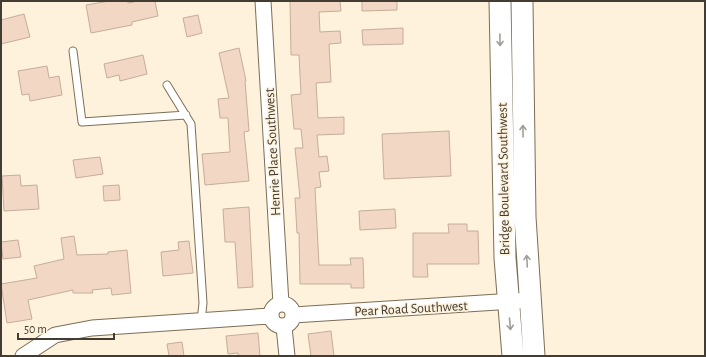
<svg xmlns="http://www.w3.org/2000/svg" width="706" height="357" viewBox="0 0 706 357" font-family="'Alegreya Sans',sans-serif">
<rect width="100%" height="100%" fill="#fef2dd"/>
<!-- building -->
<path fill="#f1d7c4" stroke="#c6ad9b" d="M109,1H128V3L138,1H155L158,16L132,22V25L91,33L86,5Z
M290,1H340L341,11L319,12L320,32L340,31L341,43L329,44L331,82L316,83L318,118L344,117V134L317,135L319,157L327,156L329,171L319,172L321,187L315,188L319,265H351L350,258H363L364,288H351V284H300L299,233H297L295,198H300L295,148H303L301,129H294L291,95L301,94L299,55H291Z
M362,1H397V10L362,11Z
M24,14L30,37L1,44V20Z
M198,15L202,33L187,37L183,18Z
M403,28V44L363,45L362,30Z
M239,48L246,81H245L249,131L244,132L249,181L205,185L202,154L230,152L228,118H220L218,99L229,98L219,53Z
M143,55L147,74L120,81L119,75L107,78L104,64Z
M47,66L49,78L59,76L62,95L30,101L29,94L22,95L18,71Z
M449,131L451,176L384,179L382,134Z
M100,157L103,174L76,178L73,160Z
M20,175L21,186L37,185L39,209L4,211L2,176Z
M119,185L120,200L104,201L103,186Z
M249,207L253,287L238,288L235,242H225L223,209Z
M395,209L396,228L360,230L359,211Z
M448,224H467V231H478L479,264H427L428,277H413V233H449Z
M74,236L77,255L108,254V252L127,250L131,293L112,295L111,288L92,290L93,293H73V290L28,300L32,319L7,323L1,284L37,278L34,266L64,259L61,238Z
M18,240L21,257L3,259L1,242Z
M189,241L193,273L163,276L161,252L179,250L178,242Z
M331,331L334,356H311L308,334Z
M258,333L260,356H238V353L228,354L226,336Z
M182,342L184,356H169L167,344Z"/>
<g fill="none" stroke-linecap="round" stroke-linejoin="round">
<defs>
<path id="lane" d="M73,51L82,122L186,115
M167,85L191,124L203,303L201,321"/>
<path id="street" d="M263,1L281,304
M271 315a11 11 0 1 1 22 0a11 11 0 1 1-22 0Z
M293,315L530,300
M284,327L287,356
M23,356L55,335L92,328L270,316"/>
<path id="secondary" d="M500,1L505,258L513,356
M522,1L525,217L534,356"/>
</defs>
<!-- lane casing -->
<use href="#lane" stroke="#7b6e56" stroke-width="9"/>
<!-- street casing -->
<use href="#street" stroke="#7b6e56" stroke-width="17"/>
<!-- secondary casing -->
<use href="#secondary" stroke="#7b6e56" stroke-width="23"/>
<!-- lane -->
<use href="#lane" stroke="#fff" stroke-width="7"/>
<!-- street -->
<use href="#street" stroke="#fff" stroke-width="15"/>
<!-- secondary -->
<use href="#secondary" stroke="#fff" stroke-width="21"/>
</g>
<!-- one-way arrows -->
<defs><path id="oneway-shaft" d="M-6 0H5M1.5-3L5.5 0L1.5 3" fill="none" stroke-width="1.6" stroke-linecap="round" stroke-linejoin="round"/></defs>
<g stroke="#a09e98">
<use href="#oneway-shaft" transform="translate(500 40) rotate(89)"/>
<use href="#oneway-shaft" transform="translate(523 131) rotate(-91)"/>
<use href="#oneway-shaft" transform="translate(527 261) rotate(-93)"/>
<use href="#oneway-shaft" transform="translate(510 324) rotate(85)"/>
</g>
<g text-anchor="middle" stroke-width="3" stroke-linejoin="round" paint-order="stroke">
<!-- street labels -->
<g font-size="14" fill="#423c32" stroke="#fef2dd">
<text transform="translate(272 152) rotate(-93)" y="5">Henrie Place Southwest</text>
<text transform="translate(503 179) rotate(-91)" y="5">Bridge Boulevard Southwest</text>
<text transform="translate(411 308) rotate(-3)" y="5">Pear Road Southwest</text>
</g>
</g>
<!-- border -->
<rect width="706" height="357" fill="none" stroke="#423c32" stroke-width="4"/>
<!-- scale -->
<path d="M18 333v6h96v-6" fill="none" stroke="#423c32" stroke-width="2"/>
<text x="24" y="333" font-size="12" fill="#423c32" stroke="#fef2dd" stroke-width="3" paint-order="stroke">50 m</text>
</svg>
